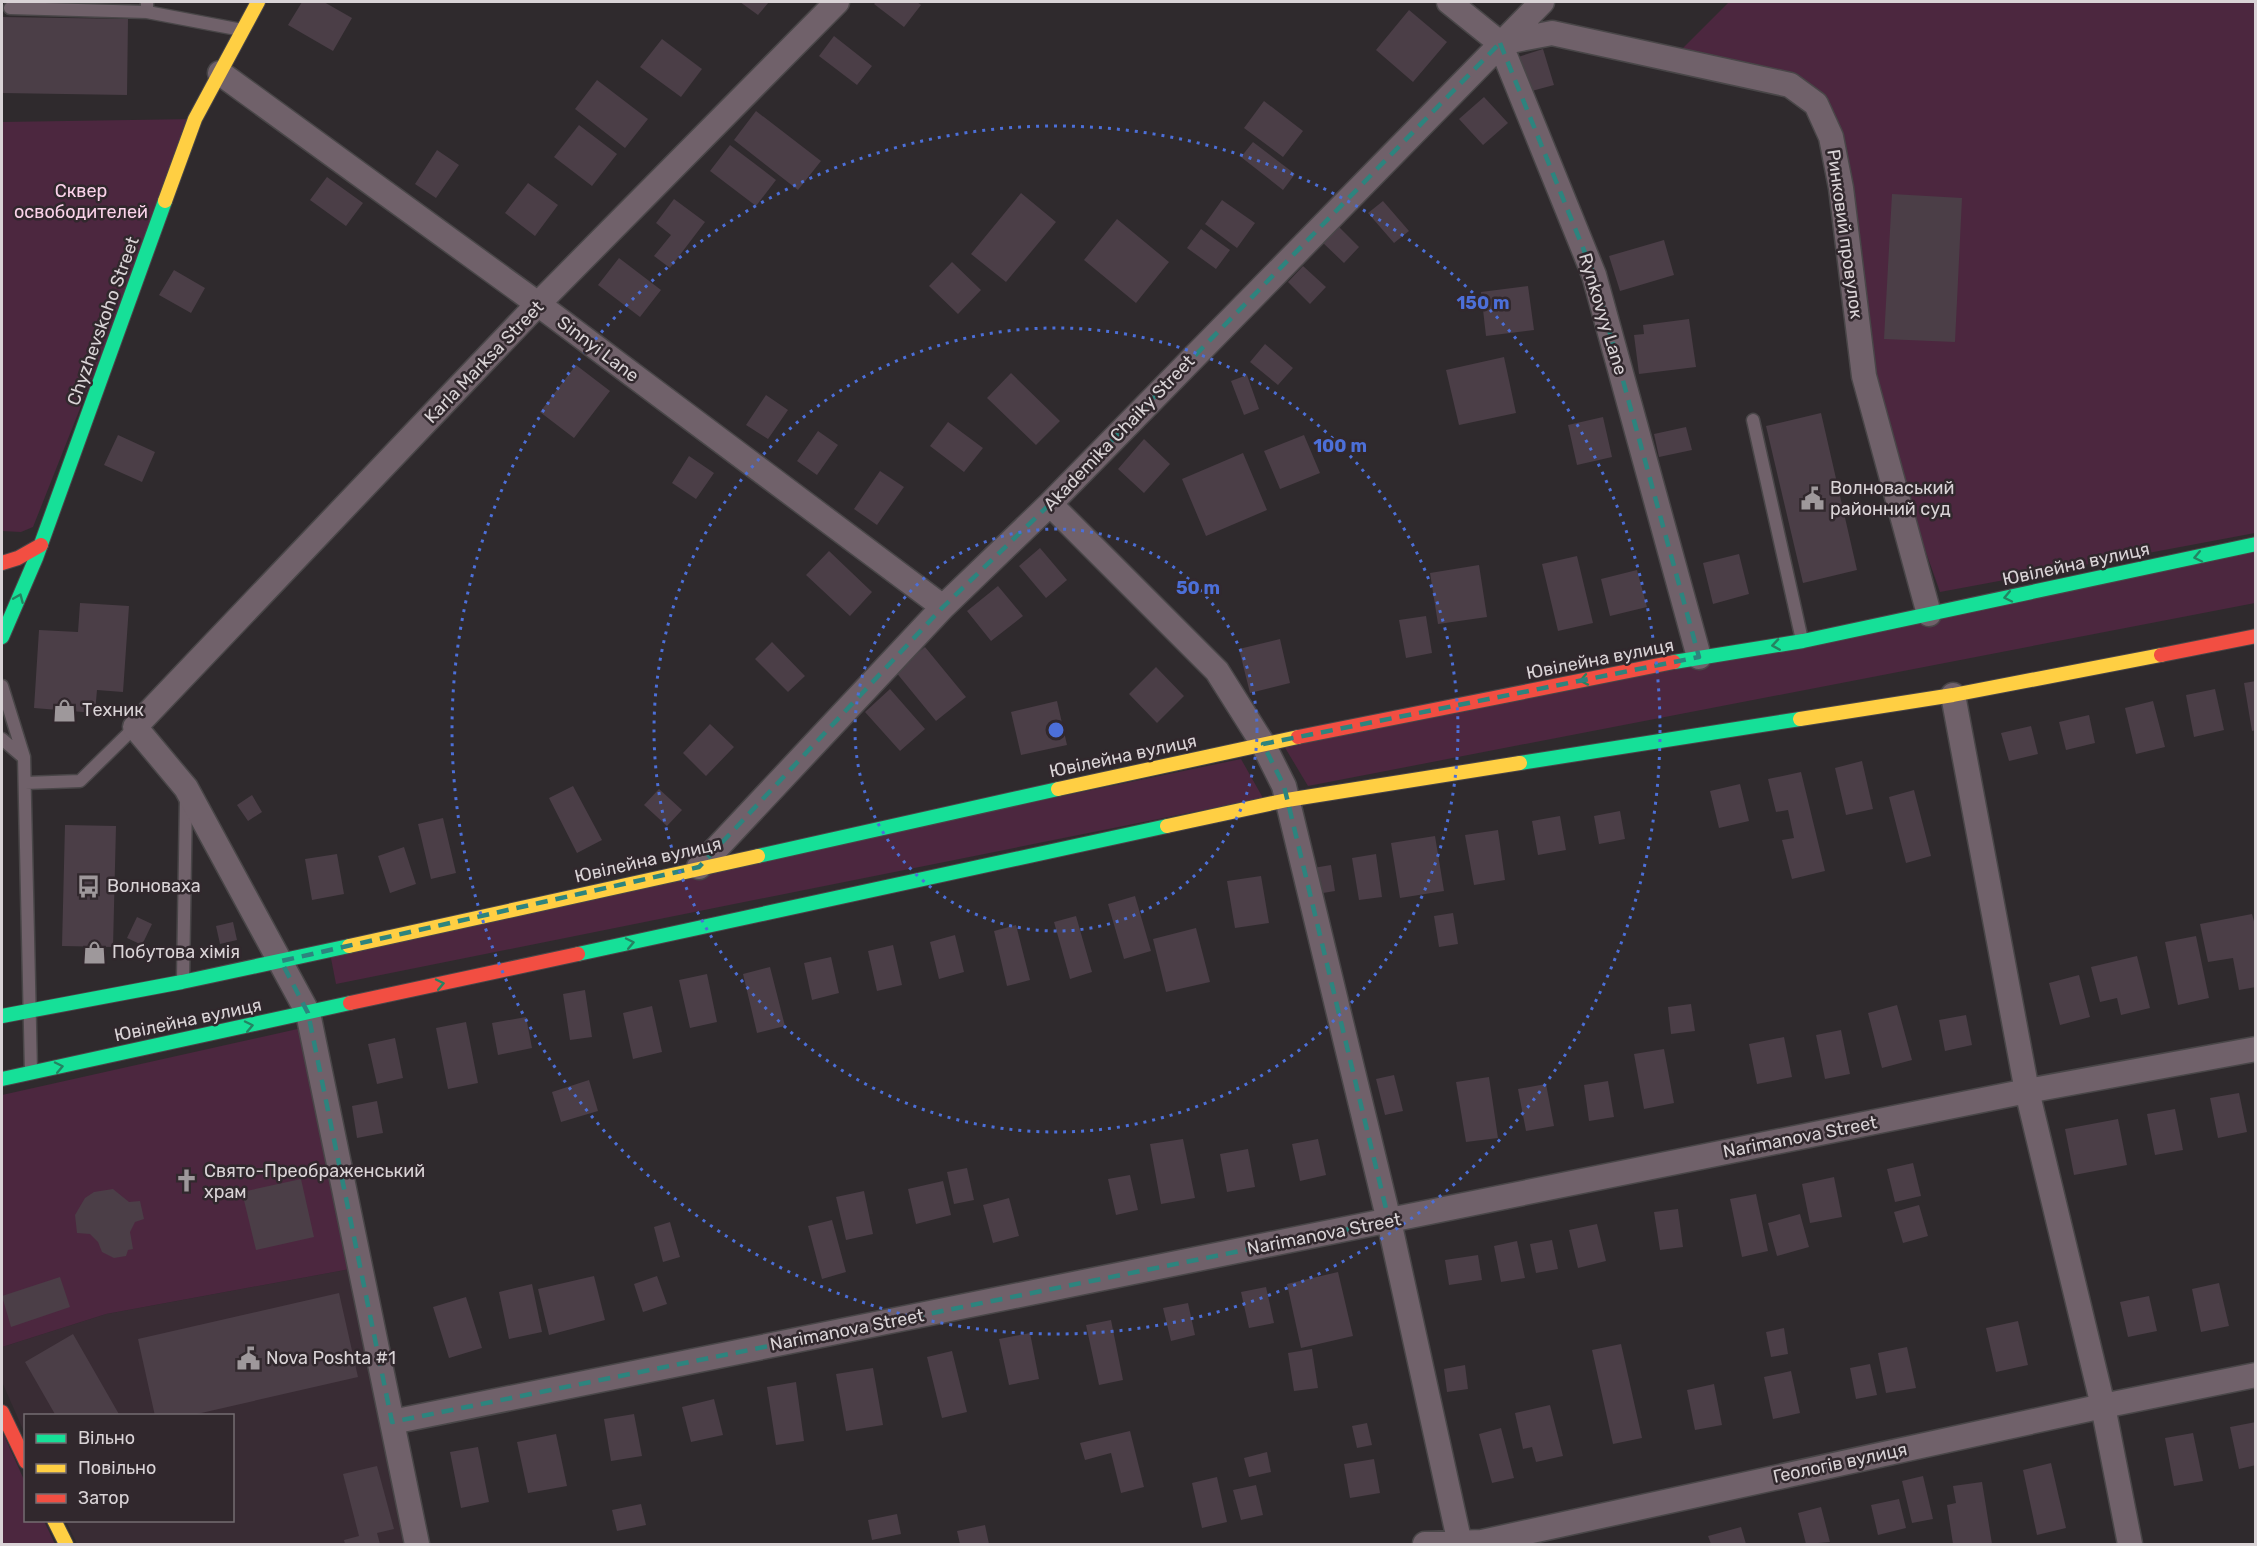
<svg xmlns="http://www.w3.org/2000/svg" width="2257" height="1546" viewBox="0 0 2257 1546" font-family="Rubik,sans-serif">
<rect width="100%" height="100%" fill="#2f2a2d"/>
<!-- built -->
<path fill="#392c34" d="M361,1267L417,1544H77L66,1521L232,1520V1416H26L25,1434L2,1382V1347L106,1314Z"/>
<!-- green -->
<path fill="#4c273f" d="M1729,2H2255V533L1940,592L1864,376L1816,104L1671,60Z
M195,119L33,527L21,532L2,531V122Z
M2255,548V603L1308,786L1284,746Z
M1241,759L1263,798L336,984L329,948Z
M311,1026L361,1267L106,1314L2,1347V1095Z
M2,1431L25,1482L26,1520L44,1521L55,1544H2Z"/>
<!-- building -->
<path fill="#4b3e47" d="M302,2H324L352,18L333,51L288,25Z
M740,2H769L758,15Z
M876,2H917L921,5L904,27L874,4Z
M1409,10L1447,42L1413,82L1376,50Z
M2,17L128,19L127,95L2,93Z
M834,36L872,66L857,85L819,56Z
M662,39L702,69L681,97L640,67Z
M1543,49L1554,85L1528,92L1518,57Z
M597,80L648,119L625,148L575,109Z
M1484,97L1508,123L1483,145L1459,119Z
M1264,101L1303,131L1283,157L1244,128Z
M756,111L821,161L798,190L734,140Z
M579,125L617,154L592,186L554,157Z
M1253,142L1295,174L1283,190L1241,157Z
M730,145L776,180L756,206L710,171Z
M437,150L459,165L436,198L415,184Z
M327,177L363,203L346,226L310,200Z
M528,183L558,205L535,236L505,213Z
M1021,193L1056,222L1006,282L971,254Z
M1892,194L1962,198L1955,342L1884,339Z
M674,199L705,222L670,268L654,256L671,235L656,223Z
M1222,200L1255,223L1237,248L1205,224Z
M1383,201L1409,231L1394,243L1368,213Z
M1117,219L1169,262L1136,303L1084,260Z
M1337,225L1359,247L1344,263L1321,241Z
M1201,229L1230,250L1216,269L1187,248Z
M1664,240L1674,275L1620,291L1609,256Z
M619,258L661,290L640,317L598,285Z
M952,262L981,290L958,314L929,286Z
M1303,266L1326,287L1310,304L1288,282Z
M174,270L205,288L191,313L159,295Z
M1528,286L1534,330L1486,336L1481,292Z
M1689,319L1696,367L1639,374L1634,335L1644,334L1643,325Z
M1265,344L1293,368L1278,385L1250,362Z
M1504,357L1516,413L1459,425L1446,370Z
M576,365L610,391L574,438L540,412Z
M1011,373L1060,421L1036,445L987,398Z
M1247,375L1259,409L1244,415L1231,381Z
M766,395L788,410L768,439L746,425Z
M1821,413L1857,570L1803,583L1766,426Z
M1603,417L1612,457L1577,465L1568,425Z
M948,422L983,448L964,472L930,446Z
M1686,427L1692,450L1659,457L1654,434Z
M818,431L838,445L817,475L797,461Z
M118,435L155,452L142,482L104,465Z
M1304,435L1320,473L1280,489L1264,451Z
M1144,439L1170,464L1144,493L1118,469Z
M1243,453L1267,510L1206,536L1182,479Z
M689,456L714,473L696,499L672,483Z
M880,471L904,487L877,525L854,509Z
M1040,548L1067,580L1046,598L1019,566Z
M829,551L872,592L850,616L806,575Z
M1739,554L1749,594L1713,604L1703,563Z
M1577,556L1593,623L1558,631L1542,564Z
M1479,565L1487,617L1438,624L1430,573Z
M1637,570L1647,607L1610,616L1601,579Z
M998,586L1023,616L991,641L967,611Z
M80,603L129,606L123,692L97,690L95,713L34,708L39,630L78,632Z
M1426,616L1432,653L1406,658L1399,620Z
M1280,639L1290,683L1250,693L1239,649Z
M772,642L805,676L788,692L755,659Z
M925,647L966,697L936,721L895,671Z
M1156,667L1184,696L1157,723L1129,694Z
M2256,681V730L2252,731L2244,683Z
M890,689L925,729L900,751L865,712Z
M2215,689L2224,730L2194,737L2186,695Z
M1057,701L1067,745L1021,755L1011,712Z
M2153,701L2165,747L2136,754L2125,708Z
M2089,715L2095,743L2066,750L2059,722Z
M710,724L734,747L706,776L683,753Z
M2031,726L2038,754L2009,761L2001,733Z
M1862,761L1873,809L1846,815L1835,768Z
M1801,772L1825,871L1792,879L1782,840L1794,838L1788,810L1776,812L1768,779Z
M1740,784L1749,821L1719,828L1710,791Z
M573,786L602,840L577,853L549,798Z
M659,789L682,810L667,826L644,805Z
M1914,790L1931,856L1906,863L1889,797Z
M252,795L262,812L248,821L237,805Z
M1620,811L1625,839L1599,844L1594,816Z
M1560,816L1566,850L1538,855L1532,821Z
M443,818L456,873L431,879L418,824Z
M65,825L116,826L113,947L62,946Z
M1498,830L1505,880L1474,885L1465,835Z
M1435,836L1444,891L1400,898L1391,843Z
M404,847L416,884L390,893L378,856Z
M337,854L344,894L312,900L305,859Z
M1376,854L1382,897L1359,900L1352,858Z
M1331,865L1335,891L1317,894L1313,868Z
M1261,876L1269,923L1235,928L1227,881Z
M1135,896L1151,951L1124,959L1108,904Z
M1453,913L1458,944L1439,947L1434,916Z
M2252,914L2256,929V987L2239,990L2233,958L2208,962L2200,924Z
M1076,916L1092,972L1070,979L1054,922Z
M137,917L152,924L142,945L127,938Z
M233,922L237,940L220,944L216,926Z
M1016,925L1030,980L1007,986L994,931Z
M1196,928L1210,982L1166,992L1153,939Z
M955,935L964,972L939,979L930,942Z
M2196,936L2209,998L2178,1005L2165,942Z
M893,945L902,985L877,991L868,951Z
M2137,956L2150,1008L2121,1015L2117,998L2100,1002L2091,967Z
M831,957L839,993L812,1000L804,963Z
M770,967L785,1026L757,1033L743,974Z
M707,974L717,1022L690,1028L679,980Z
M2079,975L2090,1017L2060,1025L2049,983Z
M585,990L592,1037L570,1040L563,994Z
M1691,1004L1695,1031L1671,1034L1668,1007Z
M1897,1005L1912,1060L1882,1068L1868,1013Z
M652,1006L662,1052L633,1059L623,1013Z
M1966,1015L1972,1045L1945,1051L1939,1020Z
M526,1017L532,1048L498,1055L492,1023Z
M466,1022L478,1083L448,1089L436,1028Z
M1841,1030L1850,1074L1825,1079L1816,1035Z
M1784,1037L1792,1077L1757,1084L1749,1044Z
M395,1038L403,1078L377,1084L368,1044Z
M1664,1049L1674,1103L1644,1109L1634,1054Z
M1394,1075L1403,1111L1385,1115L1376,1079Z
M1489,1077L1498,1138L1466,1142L1456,1082Z
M589,1080L598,1111L561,1122L552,1092Z
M1608,1081L1614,1117L1589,1121L1584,1085Z
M1546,1084L1554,1126L1526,1131L1518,1089Z
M2239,1093L2247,1132L2218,1138L2210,1098Z
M377,1101L383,1133L357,1138L352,1106Z
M2175,1109L2183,1150L2155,1155L2147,1114Z
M2118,1119L2127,1165L2074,1175L2065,1129Z
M1183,1139L1195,1198L1161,1204L1150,1144Z
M1318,1139L1326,1175L1300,1181L1292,1144Z
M1248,1149L1255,1187L1227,1192L1220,1154Z
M1913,1163L1921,1196L1895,1202L1887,1169Z
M967,1168L974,1200L954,1204L947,1172Z
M1130,1175L1138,1210L1116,1215L1108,1179Z
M1834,1177L1842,1217L1810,1223L1802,1184Z
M301,1179L314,1237L256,1250L242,1192Z
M943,1181L951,1215L916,1224L908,1189Z
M113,1189L129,1202L140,1201L144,1219L135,1222L130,1232L133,1249L128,1250L126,1256L114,1258L102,1252L98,1242L90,1234L77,1233L75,1215L85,1198L94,1192Z
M864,1191L873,1234L846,1240L836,1197Z
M1756,1194L1768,1251L1742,1257L1730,1199Z
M1009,1198L1019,1236L993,1243L983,1205Z
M1919,1205L1928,1236L1903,1243L1894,1212Z
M1678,1209L1683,1247L1660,1250L1654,1212Z
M1800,1214L1809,1247L1777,1256L1768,1223Z
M832,1220L846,1272L822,1279L808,1226Z
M670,1222L680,1257L663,1262L654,1227Z
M1597,1224L1606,1261L1578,1268L1569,1230Z
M1552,1240L1558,1269L1536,1273L1530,1244Z
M1517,1241L1525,1278L1501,1282L1494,1246Z
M1478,1255L1482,1280L1449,1285L1445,1260Z
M1338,1272L1353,1336L1301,1348L1287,1284Z
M594,1276L605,1320L549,1335L538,1289Z
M657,1276L667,1304L643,1312L634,1284Z
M60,1277L70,1307L11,1327L2,1296Z
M2219,1283L2229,1326L2201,1332L2192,1289Z
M532,1284L542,1332L509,1339L499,1292Z
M1266,1287L1274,1323L1249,1328L1241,1292Z
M339,1293L358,1377L188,1416H155L138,1339Z
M2149,1296L2157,1331L2128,1337L2120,1302Z
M466,1297L482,1348L449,1358L433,1307Z
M1188,1303L1195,1335L1171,1341L1163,1308Z
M1111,1320L1123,1380L1099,1385L1086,1325Z
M2018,1321L2028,1365L1996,1372L1986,1328Z
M1784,1328L1788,1354L1771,1357L1766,1332Z
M1030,1333L1039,1379L1009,1385L999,1339Z
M73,1334L120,1416H56L25,1362Z
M1621,1344L1642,1438L1613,1444L1592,1350Z
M1907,1347L1916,1388L1886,1393L1878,1353Z
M1312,1349L1318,1388L1294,1391L1288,1353Z
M952,1351L967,1412L942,1418L927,1357Z
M1870,1364L1877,1395L1856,1399L1850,1368Z
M1465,1365L1468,1389L1447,1392L1444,1369Z
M873,1368L883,1425L846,1431L836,1374Z
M1791,1371L1800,1413L1773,1419L1764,1377Z
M796,1382L804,1441L776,1445L767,1387Z
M1714,1384L1722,1425L1695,1430L1687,1390Z
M714,1399L723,1435L691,1442L682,1407Z
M1550,1405L1563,1456L1536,1462L1532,1447L1523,1449L1515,1413Z
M634,1414L642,1456L611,1461L604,1419Z
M2256,1422V1465L2239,1469L2230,1427Z
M1367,1423L1372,1445L1357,1448L1352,1426Z
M1501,1428L1514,1478L1492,1483L1479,1434Z
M1130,1431L1144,1487L1121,1493L1111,1453L1085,1460L1080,1443Z
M2193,1433L2203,1481L2174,1486L2165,1438Z
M556,1434L567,1486L528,1493L517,1442Z
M478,1447L489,1502L461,1508L450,1452Z
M1267,1452L1271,1472L1249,1477L1244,1458Z
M1374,1459L1380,1493L1350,1498L1344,1464Z
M2051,1463L2066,1528L2037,1535L2023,1470Z
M377,1466L394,1529L377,1533L380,1544H345L344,1540L359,1536L343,1474Z
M1923,1476L1933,1519L1912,1523L1902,1481Z
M1217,1477L1227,1522L1202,1528L1192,1483Z
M1982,1482L1992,1544H1953L1947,1505L1956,1503L1953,1486Z
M1256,1485L1263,1515L1241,1520L1233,1490Z
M1899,1499L1906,1528L1878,1535L1871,1505Z
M641,1504L646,1525L617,1531L612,1510Z
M1821,1507L1830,1542L1806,1544L1798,1513Z
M897,1514L901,1534L872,1540L868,1520Z
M985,1525L989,1544H960L957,1531Z
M1741,1527L1746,1544H1711L1708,1536Z"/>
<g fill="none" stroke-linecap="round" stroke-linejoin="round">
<defs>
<path id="lane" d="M147,2V12L242,30
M10,8L147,12
M1753,420L1802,640
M2,686L24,757L31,1072
M2,739L23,757
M25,783L80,781L135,727
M183,979L186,798"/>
<path id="street" d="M1449,2L1500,43L1594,275L1699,657
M1500,43L1552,33L1790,85L1816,104L1831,137L1841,188L1864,376L1929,614
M220,73L538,304L943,607
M1050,504L1217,671L1263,744L1284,786L1389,1221L1460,1544
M1953,695L2027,1091L2103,1406L2130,1544
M699,867L943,607L1050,504L1542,2
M392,1422L2027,1091L2256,1049
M417,1544L308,1013L186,788L135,727L538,304L837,2
M1425,1544L1482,1542L2103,1406L2256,1375"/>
<path id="fast" d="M2,637L36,558L165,201
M1674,662L1803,641L2256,544
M1520,763L1800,719
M758,856L1058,789
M578,954L1167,826
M2,1016L182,982L349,946
M2,1079L350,1003"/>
<path id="slow" d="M165,201L195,119L258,2
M1800,719L1953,695L2161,655
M1058,789L1298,737
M1167,826L1287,800L1520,763
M349,946L758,856
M54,1520L66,1544"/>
<path id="jam" d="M2,563L18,558L41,545
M2161,655L2256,636
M1298,737L1674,662
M350,1003L578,954
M2,1412L26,1462"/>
</defs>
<!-- lane casing -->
<use href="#lane" stroke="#494648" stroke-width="15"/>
<!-- street casing -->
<use href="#street" stroke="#494648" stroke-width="27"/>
<!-- fast casing -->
<use href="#fast" stroke="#494648" stroke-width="16"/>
<!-- slow casing -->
<use href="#slow" stroke="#494648" stroke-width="16"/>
<!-- jam casing -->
<use href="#jam" stroke="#494648" stroke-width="16"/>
<!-- lane -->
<use href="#lane" stroke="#70616a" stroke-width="12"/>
<!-- street -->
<use href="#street" stroke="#70616a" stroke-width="24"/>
<!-- fast -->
<use href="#fast" stroke="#16e098" stroke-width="14"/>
<!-- slow -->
<use href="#slow" stroke="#ffcf43" stroke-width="14"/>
<!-- jam -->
<use href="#jam" stroke="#f24e42" stroke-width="14"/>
</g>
<!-- one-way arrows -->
<defs><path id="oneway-chevron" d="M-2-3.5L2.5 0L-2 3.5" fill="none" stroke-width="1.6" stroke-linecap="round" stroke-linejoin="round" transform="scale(1.5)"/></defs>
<g stroke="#248462">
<use href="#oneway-chevron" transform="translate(2198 557) rotate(168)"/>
<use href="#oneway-chevron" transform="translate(2008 597) rotate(168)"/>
<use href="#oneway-chevron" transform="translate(19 598) rotate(-67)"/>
<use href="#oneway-chevron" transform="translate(1776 645) rotate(171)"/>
<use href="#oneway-chevron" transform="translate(1584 680) rotate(169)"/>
<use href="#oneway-chevron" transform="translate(630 943) rotate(-12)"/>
<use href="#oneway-chevron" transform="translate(440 984) rotate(-12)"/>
<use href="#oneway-chevron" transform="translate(249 1026) rotate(-12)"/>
<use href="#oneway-chevron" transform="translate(59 1067) rotate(-12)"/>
</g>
<!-- marked area -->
<path fill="none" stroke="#2d847e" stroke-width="4.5" stroke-dasharray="12 8" stroke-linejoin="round" d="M1500,43L1594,275L1699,657L1263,744L1284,786L1389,1221L392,1422L308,1013L281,961L699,867L943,607L1050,504Z"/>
<!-- distance rings -->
<g fill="none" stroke="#4c6fd8" stroke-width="3" stroke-dasharray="3 6">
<circle cx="1056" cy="730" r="201"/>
<circle cx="1056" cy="730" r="402"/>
<circle cx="1056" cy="730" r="604"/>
</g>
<!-- icons -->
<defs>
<symbol id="civic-bare" viewBox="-9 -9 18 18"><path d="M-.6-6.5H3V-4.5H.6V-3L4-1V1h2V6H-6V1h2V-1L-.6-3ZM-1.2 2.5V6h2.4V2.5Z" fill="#9e989b" stroke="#31282d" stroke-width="2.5" paint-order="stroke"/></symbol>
<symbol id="shop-bare" viewBox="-9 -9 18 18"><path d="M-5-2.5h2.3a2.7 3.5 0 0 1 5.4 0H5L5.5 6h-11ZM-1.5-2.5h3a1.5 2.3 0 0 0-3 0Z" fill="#9e989b" stroke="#31282d" stroke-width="2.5" paint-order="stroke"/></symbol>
<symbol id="bus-bare" viewBox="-9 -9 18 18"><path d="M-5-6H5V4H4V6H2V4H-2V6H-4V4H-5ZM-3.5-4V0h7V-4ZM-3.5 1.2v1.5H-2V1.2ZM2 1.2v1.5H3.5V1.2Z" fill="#9e989b" stroke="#31282d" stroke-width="2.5" paint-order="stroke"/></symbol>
<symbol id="church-bare" viewBox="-9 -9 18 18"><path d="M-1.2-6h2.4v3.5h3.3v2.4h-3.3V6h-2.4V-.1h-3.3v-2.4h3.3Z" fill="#9e989b" stroke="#31282d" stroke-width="2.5" paint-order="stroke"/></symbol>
</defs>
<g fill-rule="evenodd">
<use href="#civic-bare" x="1796" y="482" width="33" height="33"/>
<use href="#shop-bare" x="48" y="694" width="33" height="33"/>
<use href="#bus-bare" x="72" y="870" width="33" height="33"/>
<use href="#shop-bare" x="78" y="936" width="33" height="33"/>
<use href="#church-bare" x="170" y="1164" width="33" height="33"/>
<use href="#civic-bare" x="232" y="1342" width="33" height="33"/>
</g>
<g text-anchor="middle" stroke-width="5" stroke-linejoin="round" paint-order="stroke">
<!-- park labels -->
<g font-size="18" fill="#fad2e9" stroke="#31282d">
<text x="81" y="197">Сквер<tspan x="81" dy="21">освободителей</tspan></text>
</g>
<!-- street labels -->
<g font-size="18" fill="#d9d3d6" stroke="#31282d">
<text transform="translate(1845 234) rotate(82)" y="6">Ринковий провулок</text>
<text transform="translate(1603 314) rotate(73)" y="6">Rynkovyy Lane</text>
<text transform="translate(103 321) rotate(-70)" y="6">Chyzhevskoho Street</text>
<text transform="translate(598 349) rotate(37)" y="6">Sinnyi Lane</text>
<text transform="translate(484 362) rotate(-46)" y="6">Karla Marksa Street</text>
<text transform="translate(1119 433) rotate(-46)" y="6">Akademika Chaiky Street</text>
<text transform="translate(2076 564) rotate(-12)" y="6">Ювілейна вулиця</text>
<text transform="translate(1600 659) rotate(-11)" y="6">Ювілейна вулиця</text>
<text transform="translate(1123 756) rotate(-12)" y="6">Ювілейна вулиця</text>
<text transform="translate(648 860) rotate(-13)" y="6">Ювілейна вулиця</text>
<text transform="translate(188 1020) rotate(-12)" y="6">Ювілейна вулиця</text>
<text transform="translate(1800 1137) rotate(-11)" y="6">Narimanova Street</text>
<text transform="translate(1324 1234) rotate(-11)" y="6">Narimanova Street</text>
<text transform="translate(847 1330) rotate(-11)" y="6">Narimanova Street</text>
<text transform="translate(1840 1463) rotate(-12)" y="6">Геологів вулиця</text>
</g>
<!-- poi labels -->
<g font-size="18" fill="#d9d3d6" stroke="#31282d" text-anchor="start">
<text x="1830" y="494">Волноваський<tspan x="1830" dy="21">районний суд</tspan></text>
<text x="82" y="716">Техник</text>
<text x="107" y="892">Волноваха</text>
<text x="112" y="958">Побутова хімія</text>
<text x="204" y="1177">Свято-Преображенський<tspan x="204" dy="21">храм</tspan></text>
<text x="266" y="1364">Nova Poshta #1</text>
</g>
</g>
<circle cx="1056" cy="730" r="9" fill="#4c6fd8" stroke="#31282d" stroke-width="3"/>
<g font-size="18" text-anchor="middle" font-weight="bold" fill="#4c6fd8" stroke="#31282d" stroke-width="5" stroke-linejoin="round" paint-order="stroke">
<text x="1483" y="309">150 m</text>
<text x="1340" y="452">100 m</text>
<text x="1198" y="594">50 m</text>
</g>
<!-- border -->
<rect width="2257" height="1546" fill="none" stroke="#d9d3d6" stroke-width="6"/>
<!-- legend -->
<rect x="24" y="1414" width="210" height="108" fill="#31282d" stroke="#746c71" stroke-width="1.5"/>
<rect x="36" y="1434" width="30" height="9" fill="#16e098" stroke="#746c71" stroke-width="1.5"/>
<text x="78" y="1444" font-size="18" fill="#d9d3d6">Вільно</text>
<rect x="36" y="1464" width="30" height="9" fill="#ffcf43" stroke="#746c71" stroke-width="1.5"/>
<text x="78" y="1474" font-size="18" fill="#d9d3d6">Повільно</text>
<rect x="36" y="1494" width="30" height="9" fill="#f24e42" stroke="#746c71" stroke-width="1.5"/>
<text x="78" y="1504" font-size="18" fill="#d9d3d6">Затор</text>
</svg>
